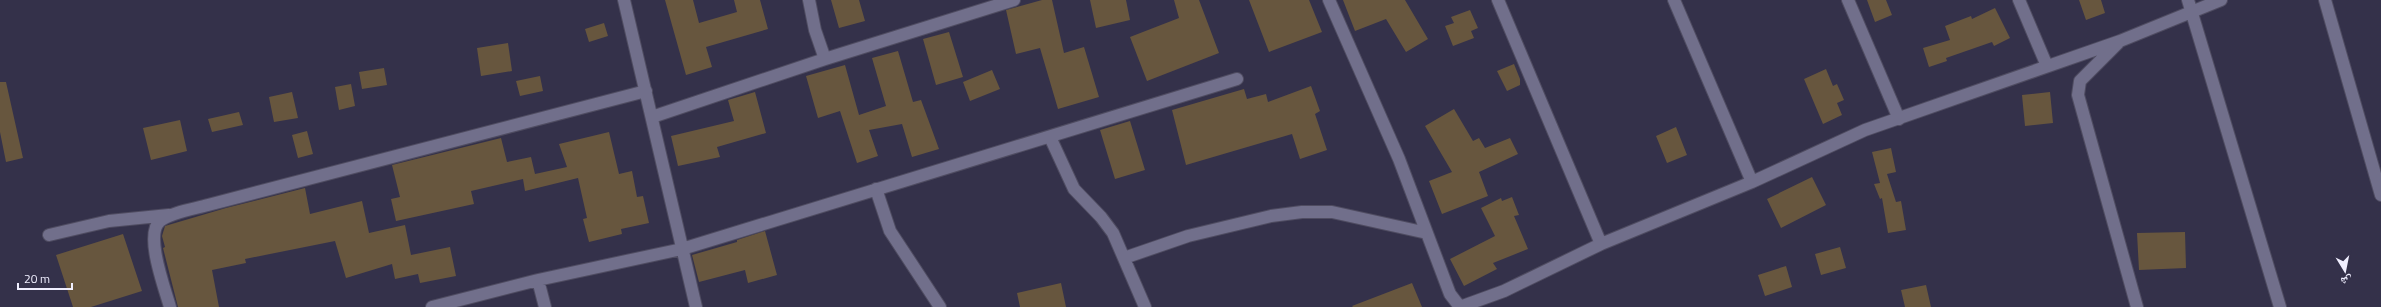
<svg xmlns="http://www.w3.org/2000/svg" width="2381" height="307" viewBox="0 0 2381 307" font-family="'Titillium Web','Noto Naskh Arabic',sans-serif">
<rect width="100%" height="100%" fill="#34314a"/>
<!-- building -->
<path fill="#67563e" d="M665,0H693L699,23L737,12L734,0H760L768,29L706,47L712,67L686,75Z
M831,0H859L865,21L839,28Z
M1042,0H1052L1064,53L1084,47L1099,97L1058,109L1040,48L1016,54L1006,10Z
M1090,0H1126L1130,20L1096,28Z
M1174,0H1199L1219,53L1147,81L1130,37L1179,18Z
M1249,0H1309L1322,32L1269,52Z
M1343,0H1405L1428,39L1406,52L1386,19L1355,31Z
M1867,0H1886L1892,15L1875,22Z
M2079,0H2101L2105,13L2086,20Z
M1995,8L2010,38L1994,46L1992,42L1946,58L1947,61L1929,67L1923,48L1950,40L1945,26L1971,16L1972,19Z
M1470,10L1478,28L1471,31L1474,38L1453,46L1445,26L1454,23L1451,17Z
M604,23L608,36L589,42L585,29Z
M949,32L963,77L936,85L923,39Z
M508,43L512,71L481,76L477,48Z
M898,51L913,102L921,100L939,149L912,157L902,124L869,130L878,156L857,163L840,111L818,118L806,76L845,65L859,115L886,106L872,58Z
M1514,64L1520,79V85L1507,91L1497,71Z
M384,68L387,85L362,89L359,72Z
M1826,69L1833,86L1837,84L1844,100L1837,103L1842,115L1823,124L1804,79Z
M992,70L1000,89L970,101L963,82Z
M540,76L543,91L520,96L516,81Z
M0,82H6L23,158L6,162L0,132Z
M351,84L355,106L339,110L335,87Z
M1311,86L1320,111L1315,114L1327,150L1300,159L1292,134L1186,165L1172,110L1244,89L1247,99L1266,94L1268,102Z
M292,92L298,118L274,122L269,97Z
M755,92L766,133L717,147L720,157L678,166L671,136L734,121L728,100Z
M2050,92L2053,123L2025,126L2022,95Z
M1454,109L1473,141L1479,138L1485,148L1510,138L1518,154L1479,172L1488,196L1442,214L1429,181L1452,172L1425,126Z
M239,112L243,125L212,132L208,119Z
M180,120L187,151L151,160L143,128Z
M1130,121L1145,170L1115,179L1100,130Z
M1676,127L1687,155L1667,163L1656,136Z
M307,131L313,154L298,158L292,135Z
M609,132L619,174L632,171L637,197L643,196L649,223L621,229L622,234L589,242L583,219L587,218L578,178L525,191L523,179L471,191L474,204L396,221L391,199L400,197L392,165L501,138L507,162L531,157L535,174L567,167L559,144Z
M1891,148L1896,172L1887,174L1896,202L1901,201L1906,230L1888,233L1882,198L1880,199L1874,184L1880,183L1872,152Z
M1812,177L1826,205L1781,228L1767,199Z
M305,188L310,214L362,201L369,233L405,225L411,255L450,247L456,276L420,283L418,274L395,279L392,264L346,278L335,241L245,259L246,263L212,270L219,307H178L163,248L165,247L162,236L165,226L226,208Z
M1512,197L1519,215L1514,216L1528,249L1493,263L1497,269L1464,286L1450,259L1495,236L1481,208L1501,198L1502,201Z
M765,231L777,275L748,283L745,270L699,282L692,255L737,242V240Z
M2185,232L2186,268L2139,270L2137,233Z
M123,234L142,291L91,307H73L56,255Z
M1840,247L1846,268L1821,275L1815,254Z
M1786,266L1792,287L1765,296L1758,275Z
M1061,283L1066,307H1020L1017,293Z
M1412,283L1422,307H1353L1352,306Z
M1926,285L1931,307H1905L1901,290Z"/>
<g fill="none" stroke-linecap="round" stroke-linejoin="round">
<defs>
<path id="minor" d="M624,0L696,307
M809,0L815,30L825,59
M1329,0L1399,159L1450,294L1460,307L1504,291L1601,244L1752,182L1865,130L2120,41L2221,0
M1498,0L1601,244
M1674,0L1752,182
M1848,0L1899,119
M2019,0L2047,66
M2188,0L2280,307
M2325,0L2381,195
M2118,43L2080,81L2078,95L2137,307
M652,117L825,59L1014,0
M1050,137L1074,189L1101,217L1113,233L1145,307
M876,189L890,231L940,307
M49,235L109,221L169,215
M1124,258L1188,236L1271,216L1302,212H1332L1427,233
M538,280L545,307
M170,307C165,289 144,234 160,221C172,212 194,209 208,205L646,91
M432,307L538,280L682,249L1237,79"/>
</defs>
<!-- minor casing -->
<use href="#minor" stroke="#4f4c61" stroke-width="14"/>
<!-- minor -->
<use href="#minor" stroke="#716f8b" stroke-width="12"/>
</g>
<!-- north arrow -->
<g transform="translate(2345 271) rotate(170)" stroke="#34314a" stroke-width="3" paint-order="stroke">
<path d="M0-3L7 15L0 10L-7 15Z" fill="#f0efff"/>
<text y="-6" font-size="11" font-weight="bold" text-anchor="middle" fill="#f0efff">ش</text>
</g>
<!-- scale -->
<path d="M18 283v6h54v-6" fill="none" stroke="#f0efff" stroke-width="2"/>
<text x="24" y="283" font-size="12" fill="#f0efff" stroke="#34314a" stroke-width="3" paint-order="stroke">20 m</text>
</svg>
